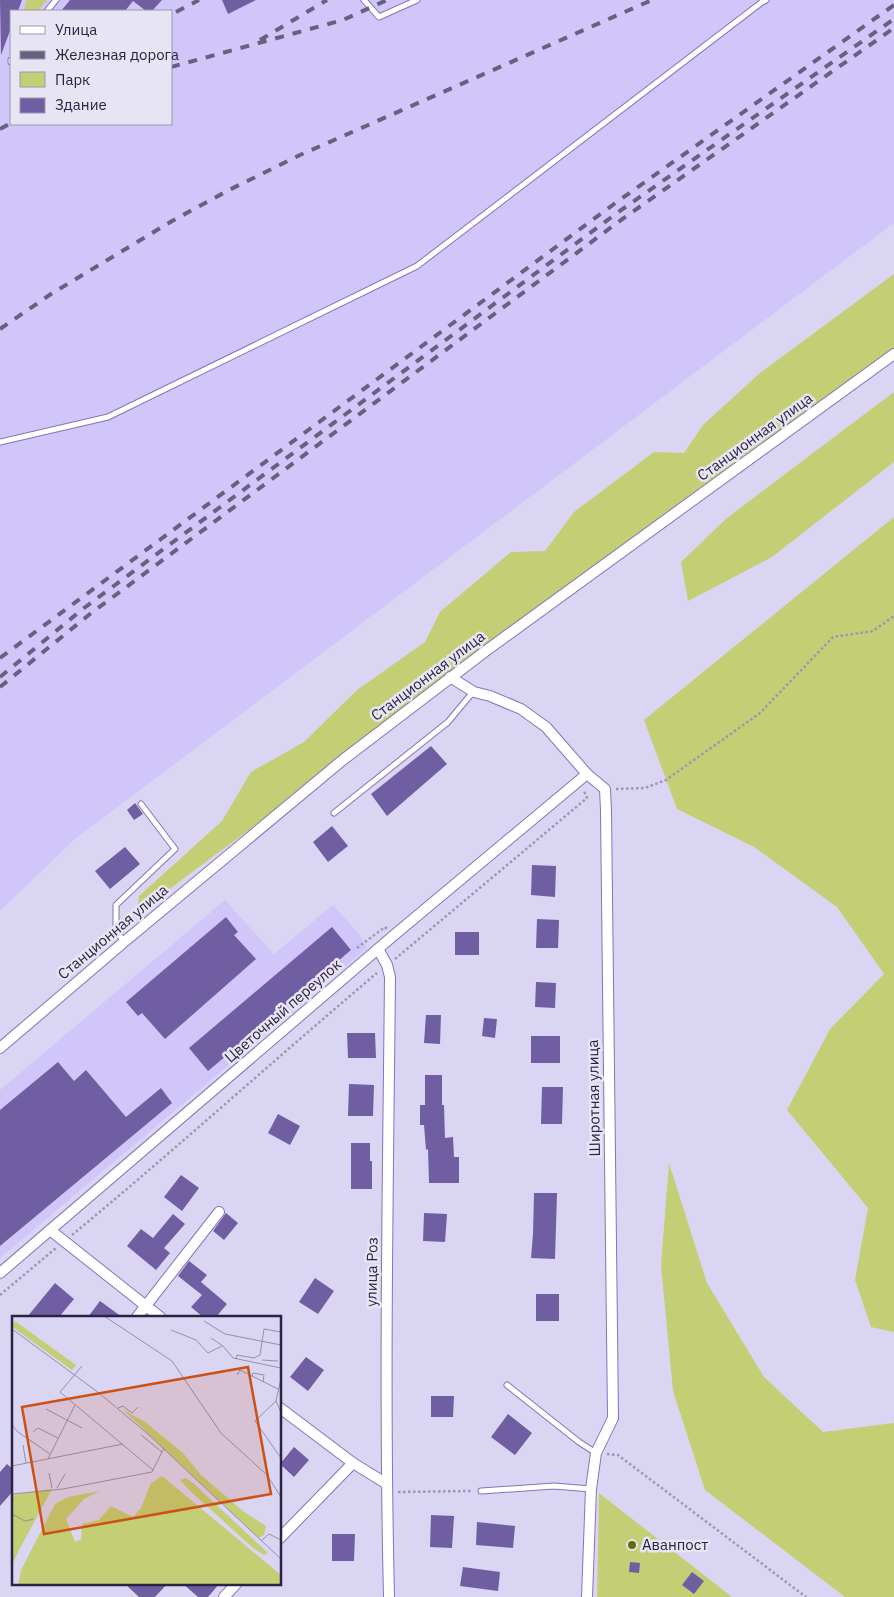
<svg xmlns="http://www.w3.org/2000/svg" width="894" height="1597" viewBox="0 0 894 1597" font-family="'IBM Plex Sans',sans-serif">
<rect width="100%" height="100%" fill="#dbd5f4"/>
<!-- built -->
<path fill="#d0c6f9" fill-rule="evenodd" d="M0,0H894V223L75,839L0,911ZM11,11H171V124H11Z
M225,900L274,954L333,905L359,934L367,948L0,1258V1090Z"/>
<!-- green -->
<path fill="#c4ce74" d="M27,0H47L38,11H23Z
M894,274V348L136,914L139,896L222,821L251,772L304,742L357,690L425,642L440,612L511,552L545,551L574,512L654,452L684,453L703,425L760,373Z
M894,392V462L772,557L688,601L681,562L727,518Z
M894,517V1332L871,1327L855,1280L868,1208L787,1110L830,1029L884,974L837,907L754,847L677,809L644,720Z
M669,1163L707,1283L764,1377L823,1432L894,1423V1597H845L705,1490L673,1391L661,1265Z
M599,1493L732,1597H597Z"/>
<!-- building -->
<path fill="#705ea3" d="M0,0H22L18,11H11V28L1,55Z
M70,0H162L152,11H146L133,1L125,11H61Z
M222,0H256L228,14Z
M431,746L447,764L387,816L371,794Z
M135,803L143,814L134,820L127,810Z
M332,826L348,846L328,862L313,842Z
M125,847L140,864L110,889L95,871Z
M532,865L556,866L555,897L531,895Z
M226,917L238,932L234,935L256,959L165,1039L142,1013L138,1016L126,1002Z
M537,919L559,920L558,948H536Z
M332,927L351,950L208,1071L189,1048Z
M455,932H479V955H455Z
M536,982L556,983L555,1008L535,1007Z
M426,1015H441L440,1044L424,1043Z
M484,1018L497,1019L495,1038L482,1036Z
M347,1033H375L376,1058H348Z
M531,1036H560V1063H531Z
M58,1062L74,1081L86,1070L126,1117L161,1088L172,1103L0,1246V1110Z
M425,1075H442V1105H444L445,1138L453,1137L454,1157H459V1183H429L428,1149L426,1150L424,1125H420V1105H425Z
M349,1084L374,1085L373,1116H348Z
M542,1087H563L562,1124H541Z
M278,1114L300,1126L290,1145L268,1133Z
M351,1143H370V1161H372V1189H351Z
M181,1175L199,1188L182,1211L164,1197Z
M534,1193H557L555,1259L531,1258L533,1234Z
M226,1213L238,1223L224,1240L213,1231Z
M424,1213L447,1214L445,1242L423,1241Z
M173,1214L185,1224L164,1248L170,1253L156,1270L127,1246L141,1229L153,1238Z
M189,1261L207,1275L201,1282L227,1304L216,1317H203L191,1307L202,1295L178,1276Z
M315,1278L334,1291L318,1314L299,1302Z
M55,1283L74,1299L59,1317H27Z
M536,1294H559V1321H536Z
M100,1301L122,1317H88Z
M306,1357L324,1370L308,1391L290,1377Z
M431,1396H454L453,1417H431Z
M508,1414L532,1433L515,1455L491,1437Z
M294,1447L309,1460L294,1477L280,1464Z
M7,1464L14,1470V1490L0,1506V1472Z
M431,1515L454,1516L452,1548L430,1547Z
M477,1522L515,1526L513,1548L476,1545Z
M332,1534H355L354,1561H332Z
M630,1562L640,1563L639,1573L629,1572Z
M463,1567L500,1572L498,1591L460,1586Z
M692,1572L704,1581L694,1594L682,1585Z
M124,1583H168L155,1597H139Z
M182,1583H220L208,1597H198Z"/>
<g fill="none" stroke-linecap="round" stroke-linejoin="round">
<defs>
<path id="service" d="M364,0L379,17L417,0
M47,11L56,0
M11,60V62
M0,442L108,417L417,266L762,2L766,0
M334,813L448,722L473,692
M124,942L116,930V905L175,849L141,804
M507,1385L579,1442L596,1453
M481,1491L554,1486L591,1489"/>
<path id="minor" d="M450,677L474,692L490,696L521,709L546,727L587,774L605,789L606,810L613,1418L596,1453L591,1489L587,1597
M378,949L387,965L390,977C388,1184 384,1390 389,1597
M0,1048L124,942L344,759L487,650L894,354
M50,1230L160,1317
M0,1273L393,936L587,774
M137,1317L219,1212
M280,1408L353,1463L387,1484
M280,1538L353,1463
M224,1597L237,1583"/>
</defs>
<!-- service casing -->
<use href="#service" stroke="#8573bb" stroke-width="7"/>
<!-- minor casing -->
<use href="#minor" stroke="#8573bb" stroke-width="12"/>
<!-- path -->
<path stroke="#9c95b4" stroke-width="2.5" stroke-dasharray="2.5 2.5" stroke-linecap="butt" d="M616,789L645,788L666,780L760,713L833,637L873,631L894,616
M357,948L385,927L387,929
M395,959L587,798L584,791
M72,1235C176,1149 275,1059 377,973
M0,1295L56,1248
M607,1454L618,1455L806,1597
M398,1492L472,1491"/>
<!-- service -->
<use href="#service" stroke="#fff" stroke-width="5"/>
<!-- minor -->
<use href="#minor" stroke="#fff" stroke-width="10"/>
<!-- rail -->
<path stroke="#67607e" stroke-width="4" stroke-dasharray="9 9" stroke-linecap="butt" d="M176,12L199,0
M260,40L327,0
M171,67L343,20L387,0
M0,129L11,123
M0,329L51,294L172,221L229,190L300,155L652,0
M0,658L614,204L894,5
M0,677L84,608L617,213L894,19
M0,687L90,614L621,220L894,28"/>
</g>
<!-- markers -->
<circle fill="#646a0d" stroke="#e7e4f4" stroke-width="2" cx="632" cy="1545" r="5"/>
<g text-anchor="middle" stroke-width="5" stroke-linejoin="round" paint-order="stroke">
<!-- street labels -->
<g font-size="15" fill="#2b2341" stroke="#e7e4f4">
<text transform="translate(755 437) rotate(-36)" y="5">Станционная улица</text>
<text transform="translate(428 676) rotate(-37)" y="5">Станционная улица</text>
<text transform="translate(113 932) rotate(-40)" y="5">Станционная улица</text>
<text transform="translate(283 1011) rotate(-41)" y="5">Цветочный переулок</text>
<text transform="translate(594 1098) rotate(-91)" y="5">Широтная улица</text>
<text transform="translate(372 1272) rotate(-89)" y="5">улица Роз</text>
</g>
<!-- poi labels -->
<g font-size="15" fill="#2b2341" stroke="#e7e4f4" text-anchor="start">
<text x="642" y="1550">Аванпост</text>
</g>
</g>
<!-- overview -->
<g transform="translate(12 1316)">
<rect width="269" height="269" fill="#dbd5f4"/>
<path d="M3,5L64,49L60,54L6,15L0,10ZM110,93L133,106L171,137L189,159L231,195L254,210L252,219L247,222ZM150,160L269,259V269H6L9,254L43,188L56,181L88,175L72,183L54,203L63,226L69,223L70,208L87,204L99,190L121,201L129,192L139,167ZM174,162L181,167L256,237L252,239L241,232L177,174L168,164ZM40,173L7,234L0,249V179Z" fill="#c4ce74"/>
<path fill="none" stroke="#958eac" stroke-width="1" d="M92,0L160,45L209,117L255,159L269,181M192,5L213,18L269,29M0,13L87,77L137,119L269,243M159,14L184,24L196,37L210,30M199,22L211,30L221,42L269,52M224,43L225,39L242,42L248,39L252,13L269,16M250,44L266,45M70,50L48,76L141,154M225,59L228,54L266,73M240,60L241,57L252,59L251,66M269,63L264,85L269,96M264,85L243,105L269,142M106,92L111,90L120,97L126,91M34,93L70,112M0,101V109L6,116L38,138M21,116L26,112L46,122M129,119L150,136M11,129L14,147M36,143L63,89M0,150L111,128M37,157L40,172M45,172L53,158M0,178L51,173L140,156L152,132M0,198L13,205L22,203M249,225L257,218L269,224"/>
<path fill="#cc5114" fill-opacity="0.15" stroke="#cc5114" stroke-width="2.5" d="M236,51L259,178L32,218L10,91Z"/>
<rect width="269" height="269" fill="none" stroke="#2b2341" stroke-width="2.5"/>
</g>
<!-- legend -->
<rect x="10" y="10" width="162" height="115" fill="#e7e4f4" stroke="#9c97ac"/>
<rect x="20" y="26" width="25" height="8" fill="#ffffff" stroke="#9c97ac"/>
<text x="55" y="35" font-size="15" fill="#2b2341">Улица</text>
<rect x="20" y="51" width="25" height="8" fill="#67607e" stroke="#9c97ac"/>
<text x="55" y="60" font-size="15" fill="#2b2341">Железная дорога</text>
<rect x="20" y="72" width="25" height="15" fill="#c4ce74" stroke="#9c97ac"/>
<text x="55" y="85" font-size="15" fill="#2b2341">Парк</text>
<rect x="20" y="98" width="25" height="15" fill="#705ea3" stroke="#9c97ac"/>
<text x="55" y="110" font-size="15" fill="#2b2341">Здание</text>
</svg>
